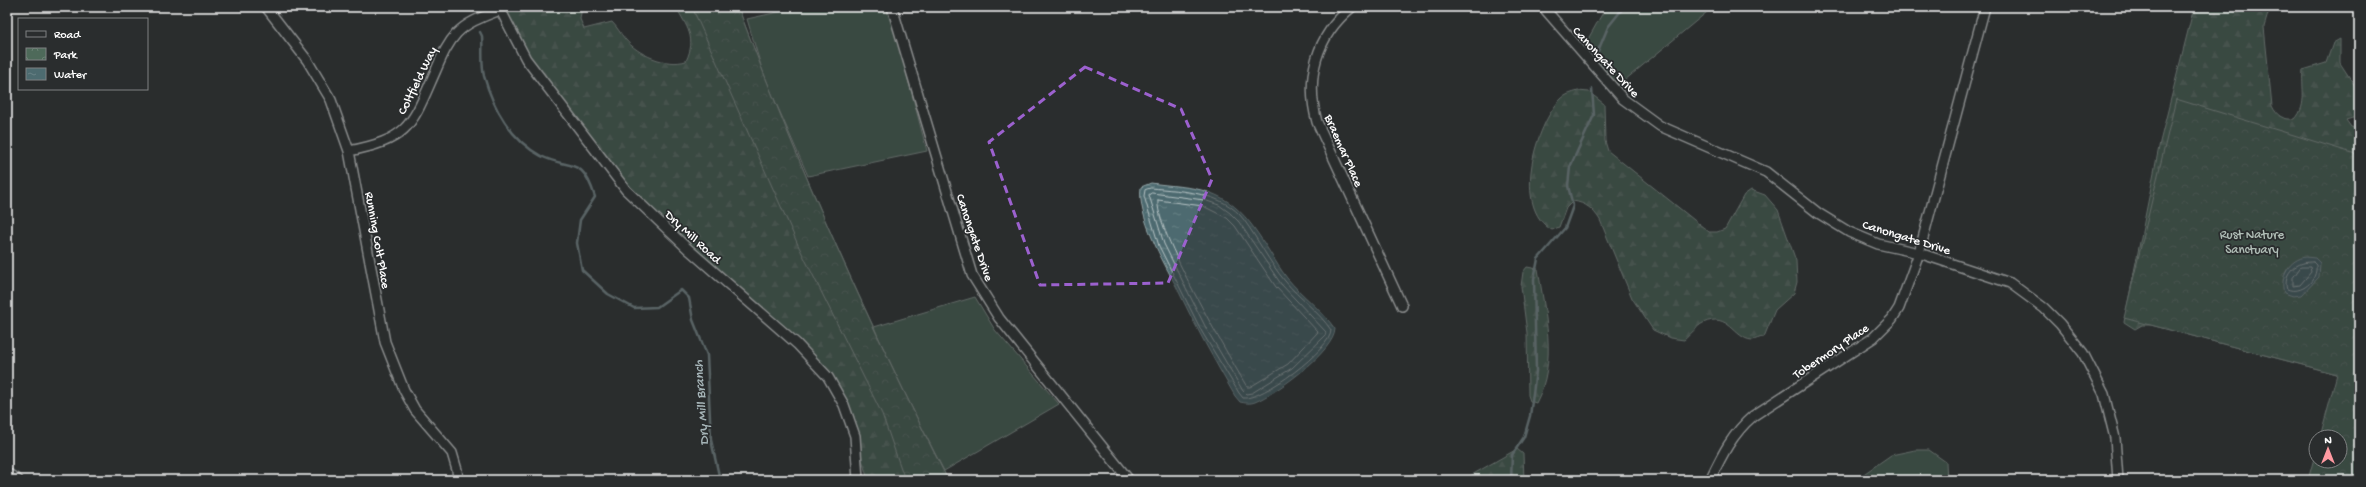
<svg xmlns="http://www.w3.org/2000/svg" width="2366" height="487" viewBox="0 0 2366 487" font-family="'Gochi Hand',sans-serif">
<defs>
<pattern id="forest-firs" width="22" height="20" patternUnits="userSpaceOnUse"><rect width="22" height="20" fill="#4e6a5a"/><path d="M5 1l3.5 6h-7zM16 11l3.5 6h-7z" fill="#698073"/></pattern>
<pattern id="park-crowns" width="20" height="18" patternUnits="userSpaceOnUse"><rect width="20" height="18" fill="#4e6a5a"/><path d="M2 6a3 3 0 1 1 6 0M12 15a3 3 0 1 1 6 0" fill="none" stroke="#698073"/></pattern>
<pattern id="water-ripples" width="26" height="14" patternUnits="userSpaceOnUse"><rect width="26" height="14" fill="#4d6b70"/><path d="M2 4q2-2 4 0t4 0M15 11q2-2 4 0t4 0" fill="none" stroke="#688185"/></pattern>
</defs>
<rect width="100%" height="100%" fill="#2a2d2e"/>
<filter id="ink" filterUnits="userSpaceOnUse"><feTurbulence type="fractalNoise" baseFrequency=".025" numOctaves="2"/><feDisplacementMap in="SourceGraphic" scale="8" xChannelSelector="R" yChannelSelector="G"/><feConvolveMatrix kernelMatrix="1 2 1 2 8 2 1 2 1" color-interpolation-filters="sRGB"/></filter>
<g filter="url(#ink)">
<!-- grass -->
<path fill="#4e6a5a" stroke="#a6b4ac" d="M801,7H889L927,151L808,176L764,76L747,19Z
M1606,7H1713L1619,85L1583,48Z
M975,297L995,330L1059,404L944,471L892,370L874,327Z
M1915,450H1929L1946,462L1947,480H1855L1891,455Z"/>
<!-- forest -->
<path fill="url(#forest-firs)" stroke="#a6b4ac" d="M499,7H582L580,19L584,29L612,22C617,27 620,33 625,39C638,55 666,67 686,61C697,38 687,27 676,7H738C799,168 870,326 948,480H868L855,436L828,377L626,190L526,59Z
M2194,7H2270L2264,27L2272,106C2277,116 2283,120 2295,119C2308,105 2301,87 2303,70L2326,63L2333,43L2340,39V63L2359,92V116L2346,120L2351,127L2359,129V294L2337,374L2151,325H2142L2135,329L2124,322L2160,142Z
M1578,91L1589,92L1604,104L1605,141L1608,151L1709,232H1717L1725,229L1744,195L1751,190L1765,195L1778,210L1796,261L1797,282L1794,293L1775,310L1764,337C1760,337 1755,340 1752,340C1734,339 1729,311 1703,323C1697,326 1690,335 1684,340L1670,338L1653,330L1632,298L1600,220C1593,209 1586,203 1573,201L1566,208L1559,227L1552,230C1512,208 1535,125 1561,99C1566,94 1572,93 1578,91Z
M1527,267L1538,269C1545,314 1558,361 1536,403L1530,401L1528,395L1527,333L1521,286L1523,272Z
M1517,449L1523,454L1524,480H1463Z"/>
<!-- park -->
<path fill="url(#park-crowns)" stroke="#a6b4ac" d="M692,7H738C799,168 870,327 948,480H905L882,414L799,247Z
M2176,99L2359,155V480H2308L2316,451V461H2340V437H2320L2337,374L2124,318Z"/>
<!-- water -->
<path fill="url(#water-ripples)" stroke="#94a6a9" d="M1151,183C1169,186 1191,186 1208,192C1249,205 1263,246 1287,278C1302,296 1322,310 1335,329C1335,351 1275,394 1255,402C1250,404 1245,403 1240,402L1235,396C1214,360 1194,324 1176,286C1163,261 1137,216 1141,187Z
M2306,257L2315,258L2320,263L2319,277L2302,295L2293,296L2284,293C2279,276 2290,259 2306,257Z"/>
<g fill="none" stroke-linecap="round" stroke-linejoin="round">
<!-- shore -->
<path stroke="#b8c4c6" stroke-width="1" d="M1151,188C1182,191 1224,192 1244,220C1258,239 1269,262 1285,281C1299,298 1319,312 1331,330C1332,349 1261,401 1243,398L1239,393L1202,332L1159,246L1144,196L1145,190Z
M1152,193L1204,200L1219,205L1230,213L1239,222L1281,284L1326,332L1325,336L1292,368L1252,393L1246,394L1243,391L1207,330L1164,244L1149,195Z
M1158,200L1203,206L1227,218L1235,226L1276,287L1318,332L1288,364L1250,387H1247C1230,358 1153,227 1158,200Z
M2313,262L2316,265C2318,281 2301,295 2287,289C2282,272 2298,261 2313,262Z
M2301,267H2310L2311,272L2300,285L2293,286V278Z"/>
<!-- stream -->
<path stroke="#94a6a9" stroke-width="2.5" d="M466,7L468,11
M480,32L482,36C483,48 481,64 484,76C493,108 511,140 541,156C571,171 582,155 595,197L580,220L577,243L582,270L608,294L634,308L657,307L681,290L689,298L693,320L707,355L711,440L720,480
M1598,51L1608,27L1624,7
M1511,480L1512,455L1524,437L1530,416L1536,371L1534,279L1538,259L1565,228L1573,206L1568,186L1570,167L1594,115L1592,89"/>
<defs>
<path id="minor" d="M266,7L307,60L331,100L349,151L385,342L404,390L415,410L452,453L457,470L458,480
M499,7L526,59L626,190L687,248L797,344L828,377L844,405L855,436L858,480
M892,7L972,275L999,318L1129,480
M1352,7C1316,36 1305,78 1317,122L1402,306
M1543,7L1623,99L1660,126L1766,172L1818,213L1849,232L1878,244L1919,253L2010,283L2044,308L2060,324L2083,353L2104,394L2115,438L2118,480
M349,151C411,139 412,124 436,70C442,56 447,44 457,33C469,21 485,16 500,10
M7,473L18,480
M1710,480C1722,455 1732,434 1753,416L1873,338L1892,319L1899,308L1919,253L1985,7"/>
</defs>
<!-- minor casing -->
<use href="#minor" stroke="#fff" stroke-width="12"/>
<!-- minor -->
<use href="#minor" stroke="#2a2d2e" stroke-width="9"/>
</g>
</g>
<!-- marked area -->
<path d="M0 0H2366V487H0ZM1085,67L1181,109L1212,179L1168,283L1040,285L989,142Z" fill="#2a2d2e" fill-opacity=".55" fill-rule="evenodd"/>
<path fill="none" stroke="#9c61cf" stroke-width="3" stroke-dasharray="8 5" stroke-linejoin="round" d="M1085,67L1181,109L1212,179L1168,283L1040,285L989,142Z"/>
<g text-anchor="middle" stroke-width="3.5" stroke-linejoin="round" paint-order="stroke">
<!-- street labels -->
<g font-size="13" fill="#fff" stroke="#2a2d2e">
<text transform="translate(1607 61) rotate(47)" y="5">Canongate Drive</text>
<text transform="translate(416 80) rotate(-64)" y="5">Coltfield Way</text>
<text transform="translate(1345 150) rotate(66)" y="5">Braemar Place</text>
<text transform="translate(694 236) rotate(43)" y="5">Dry Mill Road</text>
<text transform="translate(1907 236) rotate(17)" y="5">Canongate Drive</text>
<text transform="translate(976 237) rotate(71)" y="5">Canongate Drive</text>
<text transform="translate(379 240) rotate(80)" y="5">Running Colt Place</text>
<text transform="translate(1830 350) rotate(-34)" y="5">Tobermory Place</text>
</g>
<!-- park labels -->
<g font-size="13" fill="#afbcb5" stroke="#2a2d2e">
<text x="2252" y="238">Rust Nature<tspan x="2252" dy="15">Sanctuary</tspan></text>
</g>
<!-- water labels -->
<g font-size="14" font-style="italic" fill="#a6b5b8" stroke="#2a2d2e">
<text transform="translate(700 403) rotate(-94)" y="5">Dry Mill Branch</text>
</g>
</g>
<!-- margin -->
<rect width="2366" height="487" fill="none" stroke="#2a2d2e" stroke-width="24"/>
<rect x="12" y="12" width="2342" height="463" fill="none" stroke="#fff" stroke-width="1.5" filter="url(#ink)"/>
<!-- legend -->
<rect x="18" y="18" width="130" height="72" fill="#2a2d2e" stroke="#7f8182"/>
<rect x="26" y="31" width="20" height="6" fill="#2a2d2e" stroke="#7f8182"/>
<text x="54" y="38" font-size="12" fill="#ffffff">Road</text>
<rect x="26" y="48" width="20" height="12" fill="url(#park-crowns)" stroke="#7f8182"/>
<text x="54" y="58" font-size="12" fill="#ffffff">Park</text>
<rect x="26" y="68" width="20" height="12" fill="url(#water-ripples)" stroke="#7f8182"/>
<text x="54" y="78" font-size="12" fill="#ffffff">Water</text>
<!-- north arrow -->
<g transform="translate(2328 449)"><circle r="19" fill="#2a2d2e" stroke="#7f8182"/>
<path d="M0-3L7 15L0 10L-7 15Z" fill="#ff9aa2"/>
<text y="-6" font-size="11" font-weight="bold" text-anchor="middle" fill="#ffffff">N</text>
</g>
</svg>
